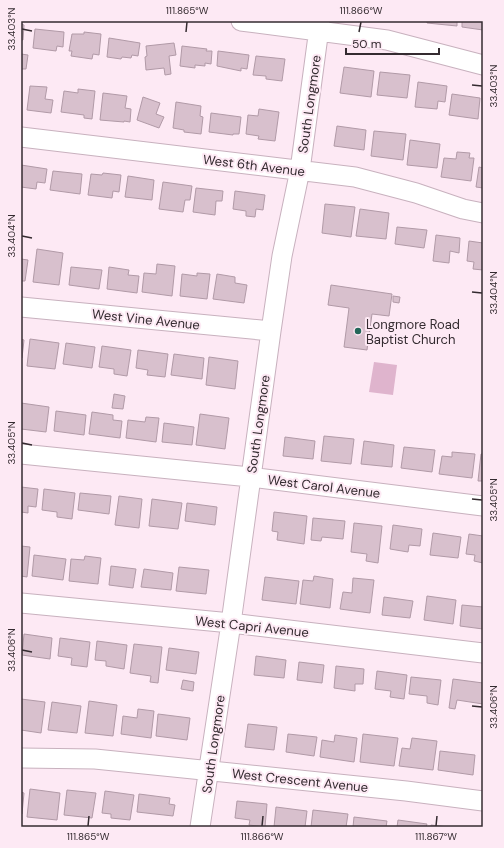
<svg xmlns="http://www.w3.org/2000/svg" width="504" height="848" viewBox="0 0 504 848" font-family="'DM Sans',sans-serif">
<rect width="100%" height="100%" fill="#fde9f4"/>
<!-- green -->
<path fill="#dfb4cd" d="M374,362L397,365L393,395L369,392Z"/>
<!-- building -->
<path fill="#d8c0cd" stroke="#b19aa7" d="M427,21H457V26L427,23Z
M462,21H483V30L462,27Z
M21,24L24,25L23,40H21Z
M35,29L64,32L63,47L57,46L56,51L33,48Z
M84,32L101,34L99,55L93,54L92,59L71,56L72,51H69L72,34H84Z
M109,38L140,43L138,56L132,55L131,58L122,57L121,59L107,57Z
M174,43L176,55L169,56L171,74L165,75L164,68L146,70L145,57L147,56L146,46Z
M182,46L207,49L206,51H212L211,64L205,63V66L195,65V68L180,66Z
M218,51L249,55L247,69L241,68V71L217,66Z
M21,54L28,55L26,69H21Z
M256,56L285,59L282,81L266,79V76L253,75Z
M344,67L374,71L371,97L340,93Z
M380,72L410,75L407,98L377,95Z
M418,82L447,86L445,102L438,101L437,109L415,107Z
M30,86L47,87L45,99L53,100L51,113L27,110Z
M78,89L95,91L92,119L84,118V115L61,112L64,91L78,93Z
M103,93L127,96L125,108L131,109L130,122L124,121V122L100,120Z
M452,94L480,98L478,119L449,115Z
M143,97L160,103L156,114L164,117L159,128L137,120Z
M176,102L201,106L200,116L203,117L201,134L184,132V130L173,128Z
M259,109L279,112L275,141L258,139L259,136L246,134L248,115L258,116Z
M211,113L241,117L239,134H233V135L209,132Z
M337,126L366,130L364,150L334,146Z
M374,131L406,134L403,160L371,156Z
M410,140L440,144L437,168L407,165Z
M457,152L470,153L469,158H474L471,181L441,177L444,158L456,159Z
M21,165L47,169L45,183L37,182L36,189L21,187Z
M479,167L483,168V188L476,187Z
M53,171L82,174L80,194L50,190Z
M103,173L121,175L119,192L113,191L112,198L88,195L91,174L102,175Z
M128,176L154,180L152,200L125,197Z
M163,182L192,186L190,200H185L183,212L159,209Z
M196,188L223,191L222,201H216L215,215L193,212Z
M235,191L265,195L263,210L256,209L255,217L246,216V211L233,209Z
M325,204L355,207L351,237L322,233Z
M360,209L389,213L386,239L356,236Z
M397,227L427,230L424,248L395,244Z
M436,235L460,238L459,253L450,251L449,263L433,261Z
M469,241L483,243V270L473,269L474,262L467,261Z
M37,249L63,253L59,285L33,282Z
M21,259L28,260L25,281H21Z
M157,264L175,266L172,296L142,292L144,273L156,274Z
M71,267L102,270L99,289L69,285Z
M109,267L129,270L128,275L139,276L137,293L107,289Z
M197,273L210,274L207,299L180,296L182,274L197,276Z
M217,274L235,277V283L247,285L244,303L213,299Z
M331,285L392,294L389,316L372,314L367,350L344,347L349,308L328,305Z
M393,296L400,297L399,303L393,302Z
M21,339L24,340L22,358H21Z
M30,339L59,343L55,369L27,366Z
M66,343L95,347L92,368L63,364Z
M102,346L131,350L127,376L114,374V369L99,367Z
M138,350L168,354L165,377L147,375L148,370L136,368Z
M174,354L204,358L202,379L171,375Z
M209,357L238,361L235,389L206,385Z
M114,394L125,396L123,409L112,408Z
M21,403L49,407L46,432L21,429Z
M56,411L86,415L84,435L54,431Z
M92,412L113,415V420L122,421L120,438L89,434Z
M200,414L229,418L225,449L196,445Z
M146,417L159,418L156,442L126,438L128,420L145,422Z
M164,423L194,427L192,445L162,442Z
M324,436L354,439L351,464L321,461Z
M285,437L315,441L313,459L283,456Z
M364,441L394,445L392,467L361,464Z
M404,447L435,450L432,472L401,468Z
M452,452L475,454L472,478L439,474L442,456L452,457Z
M481,454H483V481H478Z
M21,487L38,489L36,507L28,506V513L21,512Z
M44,489L75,493L72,519L57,517V512L42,510Z
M80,493L111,496L109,514L78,510Z
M119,496L142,499L139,528L115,525Z
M152,499L182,503L178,529L149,526Z
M187,503L217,507L215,525L185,521Z
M274,512L307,516L304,544L277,540L278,532L272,531Z
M313,518L345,521L343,539L322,537L321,541L311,540Z
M354,523L382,526L378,563L366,561L367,554L351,552Z
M393,525L422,529L420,546L409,545L408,552L390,549Z
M433,533L461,537L458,558L430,555Z
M469,534L483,536V563L474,561L475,555L466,554Z
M21,546L30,547L27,577L21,576Z
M34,555L66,559L63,580L32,576Z
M85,556L101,558L98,584L69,581L71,559L84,560Z
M111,566L136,569L133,588L109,585Z
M179,567L209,570L206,594L176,591Z
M144,569L173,573L171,590L141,587Z
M314,576L333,579L330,608L300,604L303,580L313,581Z
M265,577L299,581L296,604L262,600Z
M353,578L374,580L370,613L340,609L343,592L352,593Z
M427,596L456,600L453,624L424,620Z
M384,597L413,601L410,618L382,615Z
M462,605L483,607V629L460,626Z
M24,634L52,638L50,659L22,655Z
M60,638L90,642L87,667L71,665L72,658L58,656Z
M97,641L127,645L124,669L106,666V661L95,660Z
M134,644L162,647L158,683L150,682L151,676L130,673Z
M169,648L199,652L196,674L166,670Z
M256,656L286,660L284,678L254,675Z
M299,662L324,665L322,683L297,680Z
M336,666L364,669L363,684H355V691L334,688Z
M377,671L407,675L404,699L390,697L391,691L375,689Z
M411,677L441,680L438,705L427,703V696L409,694Z
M453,679L483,683V704L457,700L455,709L449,708Z
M183,680L194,682L193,691L181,689Z
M21,699L45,702L41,733L21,730Z
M89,701L117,705L113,736L85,733Z
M52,702L81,706L77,733L48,730Z
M138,709L154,711L151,738L121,734L123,716L137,718Z
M158,714L190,718L187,740L156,736Z
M248,724L277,727L274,750L245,747Z
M288,734L317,737L314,756L286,752Z
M363,734L398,738L394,766L360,762Z
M335,735L357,738L354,762L320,757L322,740L334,742Z
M412,738L437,741L433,770L399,766L402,748L410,749Z
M440,751L475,755L473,775L438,770Z
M30,789L60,793L57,820L27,817Z
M67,790L96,793L92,818L64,815Z
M105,791L134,795L130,820L111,818V814L102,813Z
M21,792L24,793L22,814H21Z
M139,794L170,798L169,804L175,805L173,816L137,812Z
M237,801L267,804L265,827L249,825L250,820L235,818Z
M276,807L307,811L305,827H274Z
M313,810L348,814L346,827H311Z
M354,817L387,821L386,827H353Z
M398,820L427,824L426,827H397Z
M431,825L448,827H431Z"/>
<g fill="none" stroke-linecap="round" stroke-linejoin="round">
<defs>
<path id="minor" d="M241,21L387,40L483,65
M21,137L355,177L416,193L463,209L483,213
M21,307L271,331
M21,454L250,477L483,506
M21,603L231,623L483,653
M21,758L95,759L406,791L483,801
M200,827L231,623L271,331L282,256L300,170L320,21"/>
</defs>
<!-- minor casing -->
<use href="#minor" stroke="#c8b1be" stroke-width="21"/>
<!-- minor -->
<use href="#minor" stroke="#fff" stroke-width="19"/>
</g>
<!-- ticks -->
<path fill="none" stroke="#342b30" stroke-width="1.5" d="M22,29L32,31M186,32L187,22M359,32L361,22M472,85L482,86M22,236L32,238M472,292L482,293M22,443L32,445M472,499L482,500M22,650L32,652M472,706L482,707M88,826L89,816M262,826L263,816M436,826L437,816"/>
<!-- markers -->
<circle fill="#236759" stroke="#fde9f4" stroke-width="1.5" cx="358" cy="331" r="4"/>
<g text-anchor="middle" stroke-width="4" stroke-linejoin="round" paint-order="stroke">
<!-- street labels -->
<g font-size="13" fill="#342b30" stroke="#fde9f4">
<text transform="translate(309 104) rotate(-82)" y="5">South Longmore</text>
<text transform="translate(254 165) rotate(7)" y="5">West 6th Avenue</text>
<text transform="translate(146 319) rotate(6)" y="5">West Vine Avenue</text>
<text transform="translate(258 424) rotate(-82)" y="5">South Longmore</text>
<text transform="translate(324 486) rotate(7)" y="5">West Carol Avenue</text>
<text transform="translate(252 626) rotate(6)" y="5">West Capri Avenue</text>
<text transform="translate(213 744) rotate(-82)" y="5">South Longmore</text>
<text transform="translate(300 780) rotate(6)" y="5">West Crescent Avenue</text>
</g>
<!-- poi labels -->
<g font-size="13" fill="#342b30" stroke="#fde9f4" text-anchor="start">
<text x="366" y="329">Longmore Road<tspan x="366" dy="15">Baptist Church</tspan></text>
</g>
</g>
<!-- border -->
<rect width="504" height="848" fill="none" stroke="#fde9f4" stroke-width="44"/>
<!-- scale -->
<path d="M346 48v6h93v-6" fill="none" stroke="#342b30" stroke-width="2"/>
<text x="352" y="48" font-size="12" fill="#342b30" stroke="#fde9f4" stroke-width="3" paint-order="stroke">50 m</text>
<rect x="22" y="22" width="460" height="804" fill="none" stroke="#342b30" stroke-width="1.5"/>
<g font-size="10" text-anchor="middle" fill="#342b30">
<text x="187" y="14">111.865°W</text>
<text x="361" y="14">111.866°W</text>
<text transform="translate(11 29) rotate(-90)" y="4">33.403°N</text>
<text transform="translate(493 86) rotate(-90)" y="4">33.403°N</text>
<text transform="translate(11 236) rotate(-90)" y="4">33.404°N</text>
<text transform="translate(493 293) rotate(-90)" y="4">33.404°N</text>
<text transform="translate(11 443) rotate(-90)" y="4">33.405°N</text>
<text transform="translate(493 500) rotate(-90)" y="4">33.405°N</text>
<text transform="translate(11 650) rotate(-90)" y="4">33.406°N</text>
<text transform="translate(493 707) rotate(-90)" y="4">33.406°N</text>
<text x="88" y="840">111.865°W</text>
<text x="262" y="840">111.866°W</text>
<text x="436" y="840">111.867°W</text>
</g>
</svg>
